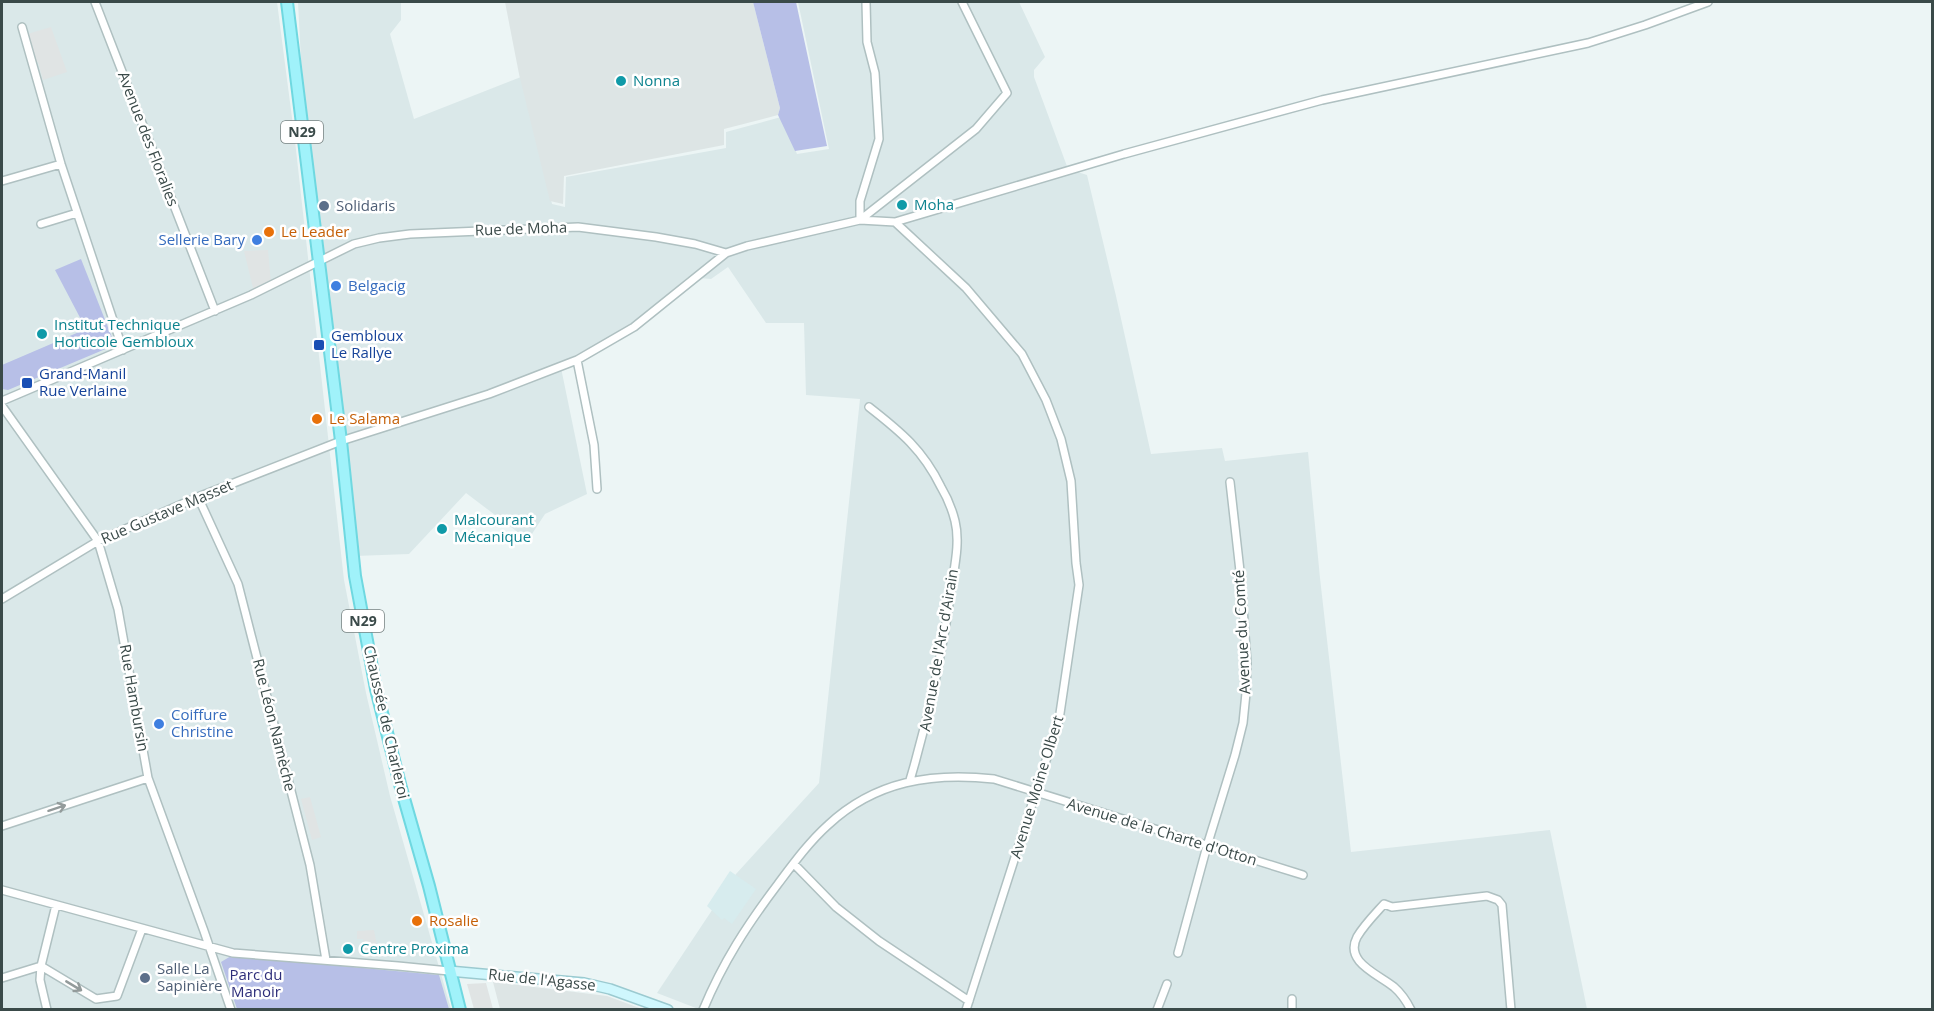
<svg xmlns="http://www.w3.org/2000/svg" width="1934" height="1011" viewBox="0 0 1934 1011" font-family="'Open Sans',sans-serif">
<rect width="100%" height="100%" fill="#ecf5f5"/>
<!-- residential -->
<path fill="#dae8e9" d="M2,2H277L295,141L344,580L366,693L390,796L451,1009L2,1010Z
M298,2H401V20L390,34L414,119L521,77L552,204L565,207L566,177L726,148V132L781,117L797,154L829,149L798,2H1019L1045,57L1034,70V77L1068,169L1087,175L1116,296L1151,454L1222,448L1225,461L1308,452L1320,578L1351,852L1550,830L1587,1009L701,1010L657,993L736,874L819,783L860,399L806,395L804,323H766L728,267L711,279L688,277L635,324L560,363L587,494L545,514L528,540L466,493L409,554L355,556L305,139Z"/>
<!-- industrial -->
<path fill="#dde5e5" d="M505,2H753L780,108L778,115L724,129V145L564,176L563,204L550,201L519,74Z
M493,982L607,996L642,1009H500Z"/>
<!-- education -->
<path fill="#d7ecee" d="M730,871L756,889L732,924L724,918L722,920L707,906Z"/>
<!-- green -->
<path fill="#b7bfe7" d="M753,2H796L827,146L795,151L778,115L780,108Z
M81,259L115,345L8,390L2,389V365L86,329L55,270Z
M231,956L439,975L449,1009H237L221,962Z"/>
<!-- parking -->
<path fill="#e0e4e4" d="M51,27L67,72L43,80L38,62L33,64L24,35Z
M268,250L271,283L254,292L244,251Z
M310,797L321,837L312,840L301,799Z
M374,930L379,956L363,957V939H357V931Z
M486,983L493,1009H474L467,984Z"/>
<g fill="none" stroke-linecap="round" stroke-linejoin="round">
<defs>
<path id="street" d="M95,2L215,311
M22,27L61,164L123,350
M2,181L61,164
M860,220L895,222L966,288L1022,354L1046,400L1061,439L1071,481L1076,563L1079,585L1059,720L966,1010
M860,220V201L879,139L875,73L867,42L866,2
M895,222L1124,154L1322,100L1588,43L1645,25L1708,2
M41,224L77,213
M577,360L594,445L597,489
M2,401L251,295L354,244L379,238L410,234L578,227L656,237L695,244L726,253
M2,406L98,541L118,609L148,778L204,931L231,1010
M869,407C901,432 923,450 941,487C947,497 952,509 955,521C960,541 955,564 952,584C943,651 929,716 910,780
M198,497L238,584L310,865L326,960
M2,599L98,541L198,497L341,441L489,394L577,360L634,327L726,253L747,246L860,220L976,129L1007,93L962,2
M2,826L148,778
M794,864L836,907L879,941L969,1001
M2,890L233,953L398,966L449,971
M56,905L41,966L96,999L117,996L142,929
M1178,953L1207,846L1235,755L1243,723L1246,693L1247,663L1241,580L1230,482
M41,966L40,980L47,1010
M2,978L41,966
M1292,999V1010
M703,1010C723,962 747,925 778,884C793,864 809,842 828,825C875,781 932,772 994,779L1303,875
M1157,1010L1167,984
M1411,1010C1406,1000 1402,994 1394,987C1378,974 1344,962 1357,937C1364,925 1375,914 1384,904L1392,907L1487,896L1498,900L1502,905L1511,1010"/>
<path id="secondary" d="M449,971L584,983L610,989L668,1010"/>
<path id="primary" d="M287,2L341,441L355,576L376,689L401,788L429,886L460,1010"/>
</defs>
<!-- street casing -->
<use href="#street" stroke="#afc0c1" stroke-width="10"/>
<!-- secondary casing -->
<use href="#secondary" stroke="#9bcad0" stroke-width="12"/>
<!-- primary casing -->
<use href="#primary" stroke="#6fd8e0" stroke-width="14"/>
<!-- street -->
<use href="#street" stroke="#fff" stroke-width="7"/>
<!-- secondary -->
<use href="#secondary" stroke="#cff7fd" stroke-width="9"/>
<!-- primary -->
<use href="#primary" stroke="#a0f2fa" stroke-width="10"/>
</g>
<!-- one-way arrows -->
<defs><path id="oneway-shaft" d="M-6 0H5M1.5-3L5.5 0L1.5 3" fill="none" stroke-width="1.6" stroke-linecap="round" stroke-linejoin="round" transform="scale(1.5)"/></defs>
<g stroke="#939b9b">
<use href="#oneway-shaft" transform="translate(57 808) rotate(-18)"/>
<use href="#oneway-shaft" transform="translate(74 986) rotate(31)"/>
</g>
<!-- markers -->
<g fill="#0f9aa8" stroke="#fff" stroke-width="2">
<circle cx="621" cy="81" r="6"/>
<circle cx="902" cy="205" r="6"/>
<circle cx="42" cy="334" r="6"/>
<circle cx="442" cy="529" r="6"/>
<circle cx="348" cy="949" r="6"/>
</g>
<g fill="#5c6f8a" stroke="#fff" stroke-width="2">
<circle cx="324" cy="206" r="6"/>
<circle cx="145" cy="978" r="6"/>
</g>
<g fill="#e8710a" stroke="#fff" stroke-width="2">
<circle cx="269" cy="232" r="6"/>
<circle cx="317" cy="419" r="6"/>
<circle cx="417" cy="921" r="6"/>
</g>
<g fill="#3f7fe0" stroke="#fff" stroke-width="2">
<circle cx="257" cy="240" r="6"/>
<circle cx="336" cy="286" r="6"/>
<circle cx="159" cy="724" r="6"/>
</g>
<g fill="#1a4fb4" stroke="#fff" stroke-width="2">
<rect x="313" y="339" width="12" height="12" rx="3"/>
<rect x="21" y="377" width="12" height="12" rx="3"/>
</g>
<g text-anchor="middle" stroke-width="5" stroke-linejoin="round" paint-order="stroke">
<!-- shield labels -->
<g fill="#fff" stroke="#758080" stroke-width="1.5">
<rect x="281" y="121" width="42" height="22" rx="4.5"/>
<rect x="342" y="610" width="42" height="22" rx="4.5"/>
</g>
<g font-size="14" font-weight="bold" fill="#3a4a49">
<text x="302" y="137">N29</text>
<text x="363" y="626">N29</text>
</g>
<!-- culture labels -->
<g font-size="15" fill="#0d838f" stroke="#fff" text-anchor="start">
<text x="633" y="86">Nonna</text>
<text x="914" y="210">Moha</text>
<text x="54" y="330">Institut Technique<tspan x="54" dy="17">Horticole Gembloux</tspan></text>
<text x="454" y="525">Malcourant<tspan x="454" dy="17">Mécanique</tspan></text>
<text x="360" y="954">Centre Proxima</text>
</g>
<!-- street labels -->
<g font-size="15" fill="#3a4a49" stroke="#fff">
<text transform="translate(148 139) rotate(69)" y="5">Avenue des Floralies</text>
<text transform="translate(521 229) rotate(-2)" y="5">Rue de Moha</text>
<text transform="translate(167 512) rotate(-23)" y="5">Rue Gustave Masset</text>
<text transform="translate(1242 632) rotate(-93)" y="5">Avenue du Comté</text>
<text transform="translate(939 650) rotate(-80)" y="5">Avenue de l'Arc d'Airain</text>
<text transform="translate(134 698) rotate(80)" y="5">Rue Hambursin</text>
<text transform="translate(386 722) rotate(77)" y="5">Chaussée de Charleroi</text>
<text transform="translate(274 725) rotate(76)" y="5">Rue Léon Namèche</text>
<text transform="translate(1037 787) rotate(-73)" y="5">Avenue Moine Olbert</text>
<text transform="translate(1162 832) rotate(17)" y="5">Avenue de la Charte d'Otton</text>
<text transform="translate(542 980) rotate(6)" y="5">Rue de l'Agasse</text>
</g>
<!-- service labels -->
<g font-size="15" fill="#4e5e75" stroke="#fff" text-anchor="start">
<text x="336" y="211">Solidaris</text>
<text x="157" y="974">Salle La<tspan x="157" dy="17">Sapinière</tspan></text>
</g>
<!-- food labels -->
<g font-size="15" fill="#c56008" stroke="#fff" text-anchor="start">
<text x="281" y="237">Le Leader</text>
<text x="329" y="424">Le Salama</text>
<text x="429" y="926">Rosalie</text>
</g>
<!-- shop labels -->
<g font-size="15" fill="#366cbe" stroke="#fff" text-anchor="start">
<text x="245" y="245" text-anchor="end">Sellerie Bary</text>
<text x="348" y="291">Belgacig</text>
<text x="171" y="720">Coiffure<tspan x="171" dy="17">Christine</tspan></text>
</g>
<!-- transit labels -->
<g font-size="15" fill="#164399" stroke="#fff" text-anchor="start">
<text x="331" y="341">Gembloux<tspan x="331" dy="17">Le Rallye</tspan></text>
<text x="39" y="379">Grand-Manil<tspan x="39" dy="17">Rue Verlaine</tspan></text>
</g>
<!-- park labels -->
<g font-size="15" fill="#2e2e7a" stroke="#fff">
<text x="256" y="980">Parc du<tspan x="256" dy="17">Manoir</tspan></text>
</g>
</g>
<!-- border -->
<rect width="1934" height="1011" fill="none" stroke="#3a4a49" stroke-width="6"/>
</svg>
